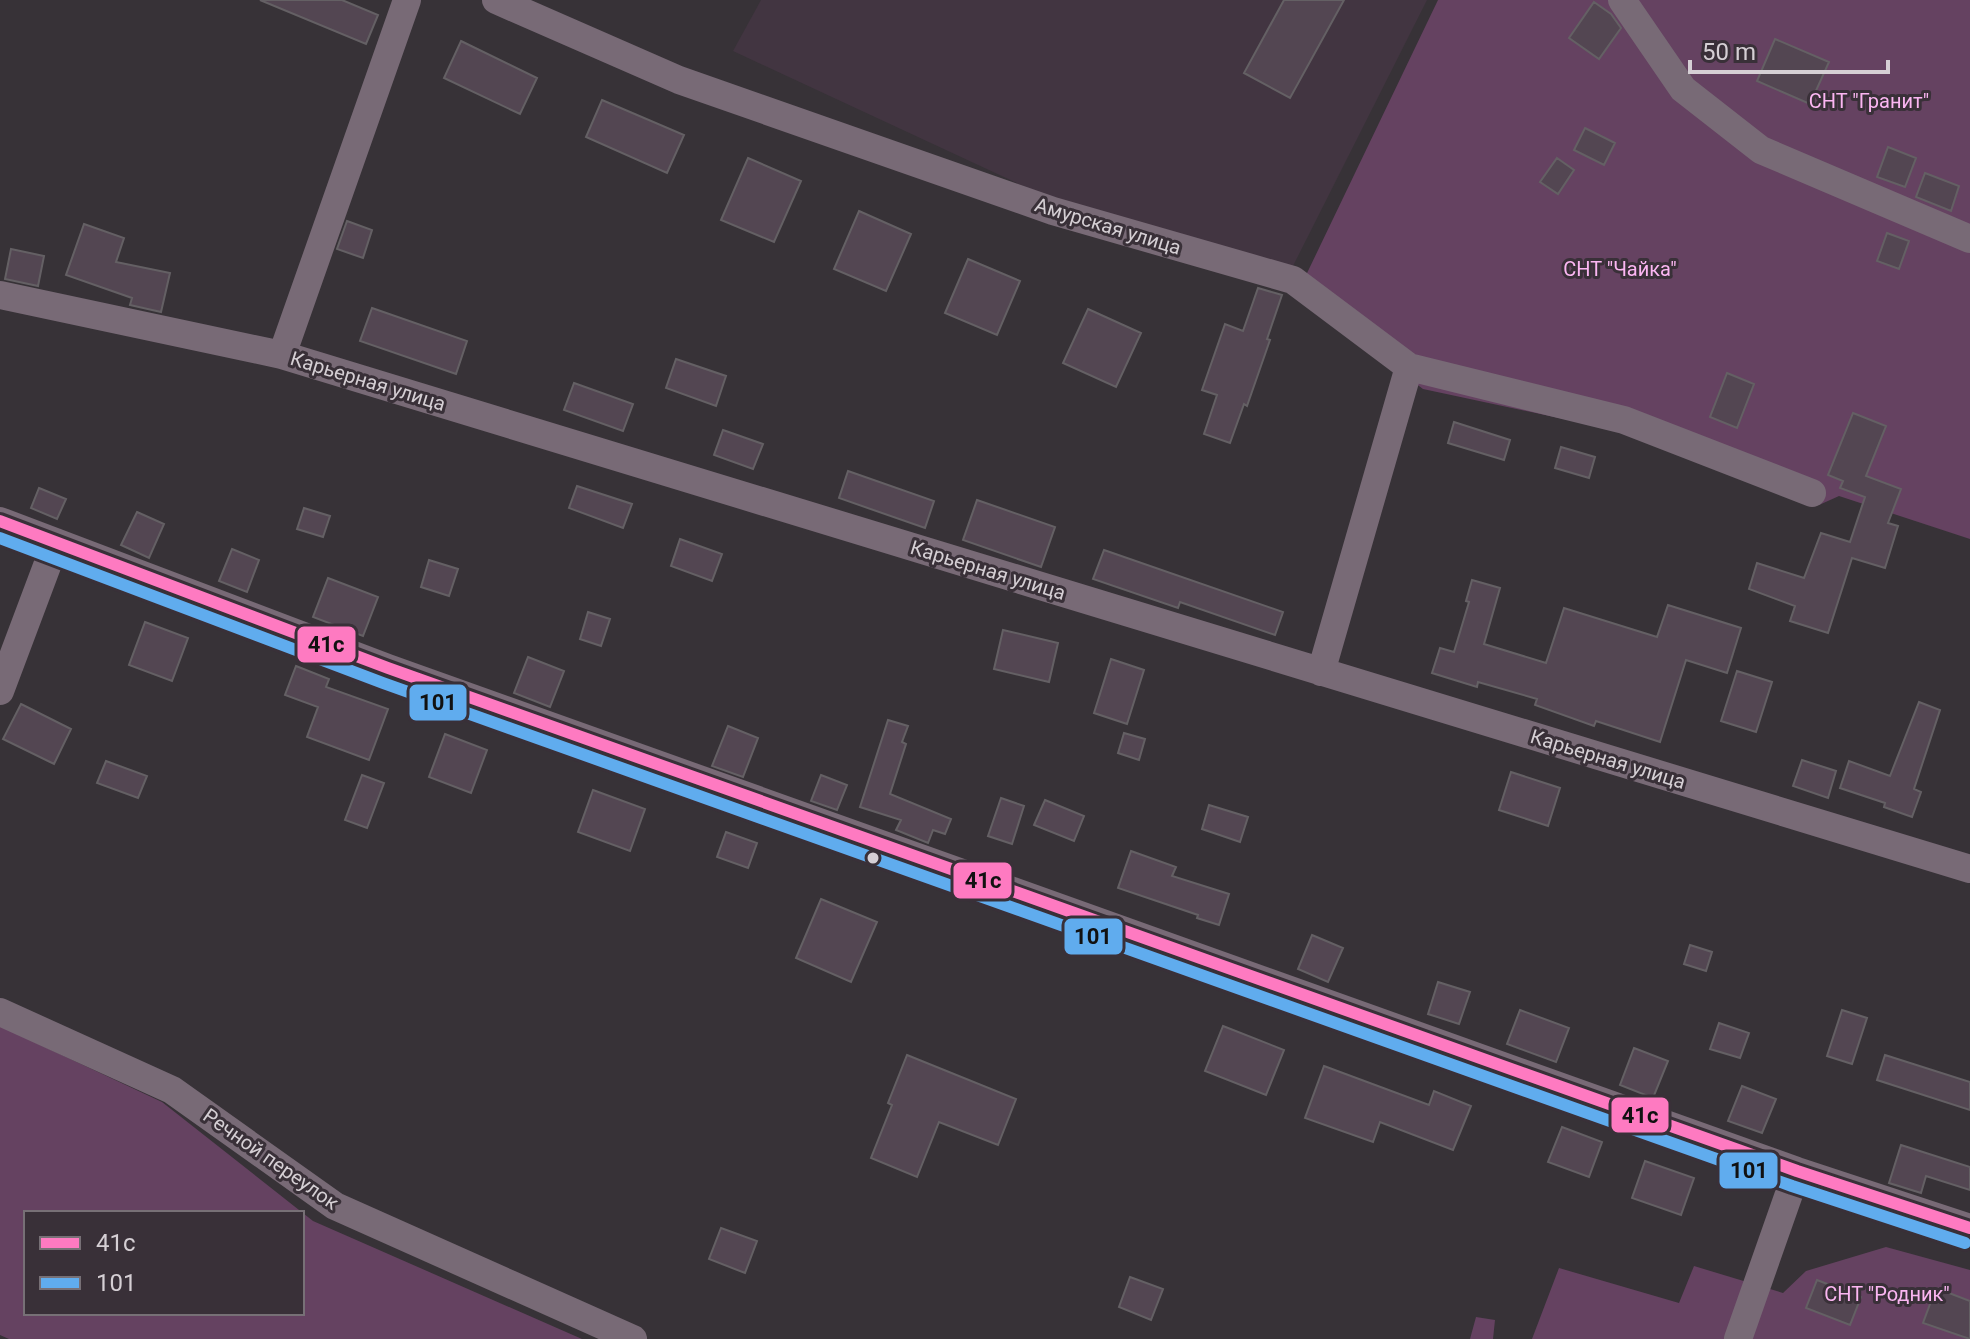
<svg xmlns="http://www.w3.org/2000/svg" width="1970" height="1339" viewBox="0 0 1970 1339" font-family="Roboto,sans-serif">
<rect width="100%" height="100%" fill="#373237"/>
<!-- built -->
<path fill="#423541" d="M761,0H1427L1292,268L1036,192L733,51Z"/>
<!-- green -->
<path fill="#654261" fill-rule="evenodd" d="M1438,0H1970V539L1839,496L1819,505L1620,431L1423,389L1297,294Z
M0,1026L162,1102L313,1221L582,1339H9L0,1335ZM26,1213H302V1313H26Z
M1886,1247L1970,1270V1339H1532L1559,1268L1679,1303L1694,1266L1783,1293L1806,1271Z
M1476,1317L1495,1320L1493,1339H1470Z"/>
<!-- building -->
<path fill="#534652" stroke="#646064" stroke-width="2" d="M260,0H342L378,15L366,44Z
M1284,0H1344L1290,98L1244,73Z
M1594,2L1611,14L1621,28L1599,59L1569,38Z
M1775,39L1829,62L1810,104L1757,81Z
M461,41L537,78L520,114L444,78Z
M602,100L684,135L667,173L586,137Z
M1585,128L1615,143L1604,165L1574,150Z
M1888,147L1916,158L1905,187L1877,177Z
M748,158L801,181L774,242L721,220Z
M1557,158L1574,170L1558,194L1540,182Z
M1925,173L1959,186L1951,211L1916,197Z
M859,211L911,234L886,291L834,269Z
M347,221L372,230L363,258L337,249Z
M84,224L124,238L116,262L170,273L161,312L130,305L132,298L66,275Z
M1887,233L1909,241L1899,269L1877,261Z
M11,249L44,256L38,286L5,279Z
M968,259L1020,281L997,335L945,313Z
M1258,288L1282,295L1267,339L1270,340L1247,406L1244,404L1230,443L1204,434L1217,395L1202,390L1225,324L1243,331Z
M372,308L467,341L456,374L360,341Z
M1088,309L1141,333L1116,387L1063,363Z
M676,359L726,376L716,406L666,388Z
M1727,373L1754,384L1737,428L1710,417Z
M574,383L633,404L623,431L564,410Z
M1853,413L1886,426L1866,476L1901,489L1888,523L1898,526L1885,568L1852,558L1828,633L1790,621L1795,606L1749,589L1757,563L1804,578L1821,533L1850,542L1865,497L1840,488L1843,481L1828,475Z
M1454,422L1510,440L1504,460L1448,443Z
M723,430L763,444L753,469L714,455Z
M1561,447L1595,457L1589,478L1555,468Z
M848,471L934,501L925,528L839,498Z
M577,486L632,504L623,528L569,508Z
M39,488L66,499L57,519L31,508Z
M977,500L1055,527L1041,567L963,540Z
M304,508L330,516L323,537L297,529Z
M137,512L164,524L149,558L121,545Z
M680,539L722,554L712,581L671,566Z
M232,549L259,560L247,592L219,581Z
M1104,550L1283,612L1275,635L1180,602L1178,608L1093,579Z
M429,560L458,569L449,596L421,587Z
M328,578L378,597L363,636L313,617Z
M1472,580L1500,588L1484,644L1546,663L1564,608L1657,637L1668,605L1741,628L1727,673L1686,660L1660,742L1596,721L1594,726L1535,705L1537,699L1478,682L1477,687L1432,673L1440,648L1454,652L1469,602L1466,601Z
M588,612L610,619L601,646L580,639Z
M145,622L188,638L172,681L129,665Z
M1003,630L1058,643L1049,682L994,669Z
M528,657L564,671L550,707L514,693Z
M1111,659L1144,670L1127,724L1094,713Z
M296,666L329,679L326,687L388,709L369,760L307,737L318,707L285,695Z
M1737,671L1772,682L1756,732L1721,721Z
M1919,702L1940,710L1914,789L1921,792L1912,817L1884,807L1885,803L1840,788L1849,761L1890,776Z
M21,704L71,729L54,764L3,739Z
M888,720L908,726L902,742L906,744L890,794L951,819L945,834L933,830L928,843L896,830L901,820L860,807Z
M728,726L758,738L743,777L712,766Z
M1124,733L1145,739L1139,760L1118,753Z
M445,734L487,750L471,793L429,777Z
M1802,760L1836,771L1828,798L1793,786Z
M106,761L147,776L138,798L97,783Z
M1511,772L1560,788L1548,826L1499,810Z
M362,775L384,783L367,828L345,820Z
M821,775L847,785L837,810L811,801Z
M593,790L645,809L630,851L578,832Z
M1001,798L1024,806L1012,844L988,836Z
M1045,800L1084,816L1074,841L1034,825Z
M1209,805L1248,817L1240,842L1202,829Z
M726,832L757,843L748,868L717,857Z
M1131,851L1176,867L1172,876L1229,894L1219,925L1197,918L1198,915L1118,888Z
M821,899L877,922L851,982L796,958Z
M1312,935L1343,948L1328,982L1298,969Z
M1690,945L1712,952L1706,971L1684,964Z
M1438,982L1470,992L1459,1024L1428,1014Z
M1520,1010L1569,1028L1556,1062L1507,1044Z
M1842,1010L1867,1018L1852,1064L1827,1056Z
M1719,1023L1749,1033L1740,1058L1710,1049Z
M1223,1026L1284,1050L1266,1095L1205,1071Z
M1634,1048L1668,1061L1653,1098L1620,1085Z
M907,1055L1016,1099L998,1145L939,1122L917,1177L871,1158L892,1105L888,1103Z
M1885,1055L1970,1082V1110L1877,1080Z
M1324,1066L1429,1105L1434,1091L1471,1106L1453,1150L1380,1122L1373,1142L1305,1118Z
M1742,1086L1776,1099L1762,1133L1728,1121Z
M1562,1127L1602,1142L1589,1177L1548,1162Z
M1901,1145L1970,1167V1190L1926,1176L1921,1193L1889,1183Z
M1645,1161L1694,1178L1681,1215L1632,1198Z
M721,1228L757,1241L745,1273L709,1259Z
M1130,1277L1163,1289L1151,1320L1119,1307Z
M1817,1280L1861,1297L1850,1325L1806,1308Z
M1936,1288L1970,1301V1339L1923,1323Z"/>
<g fill="none" stroke-linecap="round" stroke-linejoin="round">
<!-- minor -->
<path stroke="#786a76" stroke-width="28" d="M496,0L679,80L1053,211L1293,280L1409,367L1321,672
M1622,0L1683,89L1761,150L1970,239
M0,295L282,355L1970,869
M282,355L407,0
M1409,367L1624,420L1812,493
M0,521L388,668L1797,1171L1970,1228
M0,691L56,542
M0,1012L172,1090L335,1206L633,1339
M1738,1339L1797,1171"/>
<defs>
<path id="bus-1" d="M0,521L388,668L1797,1171L1970,1228"/>
<path id="bus-2" d="M0,538L383,683L1792,1186L1965,1243"/>
</defs>
<!-- bus-1 casing -->
<use href="#bus-1" stroke="#393038" stroke-width="18"/>
<!-- bus-2 casing -->
<use href="#bus-2" stroke="#393038" stroke-width="18"/>
<!-- bus-1 -->
<use href="#bus-1" stroke="#fe7ac1" stroke-width="12"/>
<!-- bus-2 -->
<use href="#bus-2" stroke="#60acee" stroke-width="12"/>
</g>
<!-- markers -->
<circle fill="#d5cfd4" stroke="#393038" stroke-width="3" cx="873" cy="858" r="7"/>
<g text-anchor="middle" stroke-width="6" stroke-linejoin="round" paint-order="stroke">
<!-- park labels -->
<g font-size="20" fill="#fbb6f2" stroke="#393038">
<text x="1869" y="108">СНТ "Гранит"</text>
<text x="1620" y="276">СНТ "Чайка"</text>
<text x="1887" y="1301">СНТ "Родник"</text>
</g>
<!-- street labels -->
<g font-size="20" fill="#d5cfd4" stroke="#393038">
<text transform="translate(1108 226) rotate(17)" y="7">Амурская улица</text>
<text transform="translate(368 381) rotate(17)" y="7">Карьерная улица</text>
<text transform="translate(988 570) rotate(17)" y="7">Карьерная улица</text>
<text transform="translate(1608 759) rotate(17)" y="7">Карьерная улица</text>
<text transform="translate(271 1159) rotate(35)" y="7">Речной переулок</text>
</g>
</g>
<g stroke="#393038" stroke-width="3">
<rect x="296" y="625" width="61" height="39" rx="8" fill="#fe7ac1"/>
<rect x="408" y="683" width="60" height="39" rx="8" fill="#60acee"/>
<rect x="952" y="861" width="61" height="39" rx="8" fill="#fe7ac1"/>
<rect x="1063" y="917" width="61" height="39" rx="8" fill="#60acee"/>
<rect x="1610" y="1096" width="60" height="38" rx="8" fill="#fe7ac1"/>
<rect x="1718" y="1151" width="61" height="39" rx="8" fill="#60acee"/>
</g>
<g font-size="22" text-anchor="middle" font-weight="bold" fill="#111">
<text x="326" y="652">41с</text>
<text x="438" y="710">101</text>
<text x="983" y="888">41с</text>
<text x="1093" y="944">101</text>
<text x="1640" y="1123">41с</text>
<text x="1749" y="1178">101</text>
</g>
<!-- legend -->
<rect x="24" y="1211" width="280" height="104" fill="#393038" stroke="#777076" stroke-width="2"/>
<rect x="40" y="1237" width="40" height="12" fill="#fe7ac1" stroke="#777076" stroke-width="2"/>
<text x="96" y="1251" font-size="24" fill="#d5cfd4">41с</text>
<rect x="40" y="1277" width="40" height="12" fill="#60acee" stroke="#777076" stroke-width="2"/>
<text x="96" y="1291" font-size="24" fill="#d5cfd4">101</text>
<!-- scale -->
<path d="M1690 60v12h198v-12" fill="none" stroke="#d5cfd4" stroke-width="4"/>
<text x="1702" y="60" font-size="24" fill="#d5cfd4" stroke="#393038" stroke-width="6" paint-order="stroke">50 m</text>
</svg>
